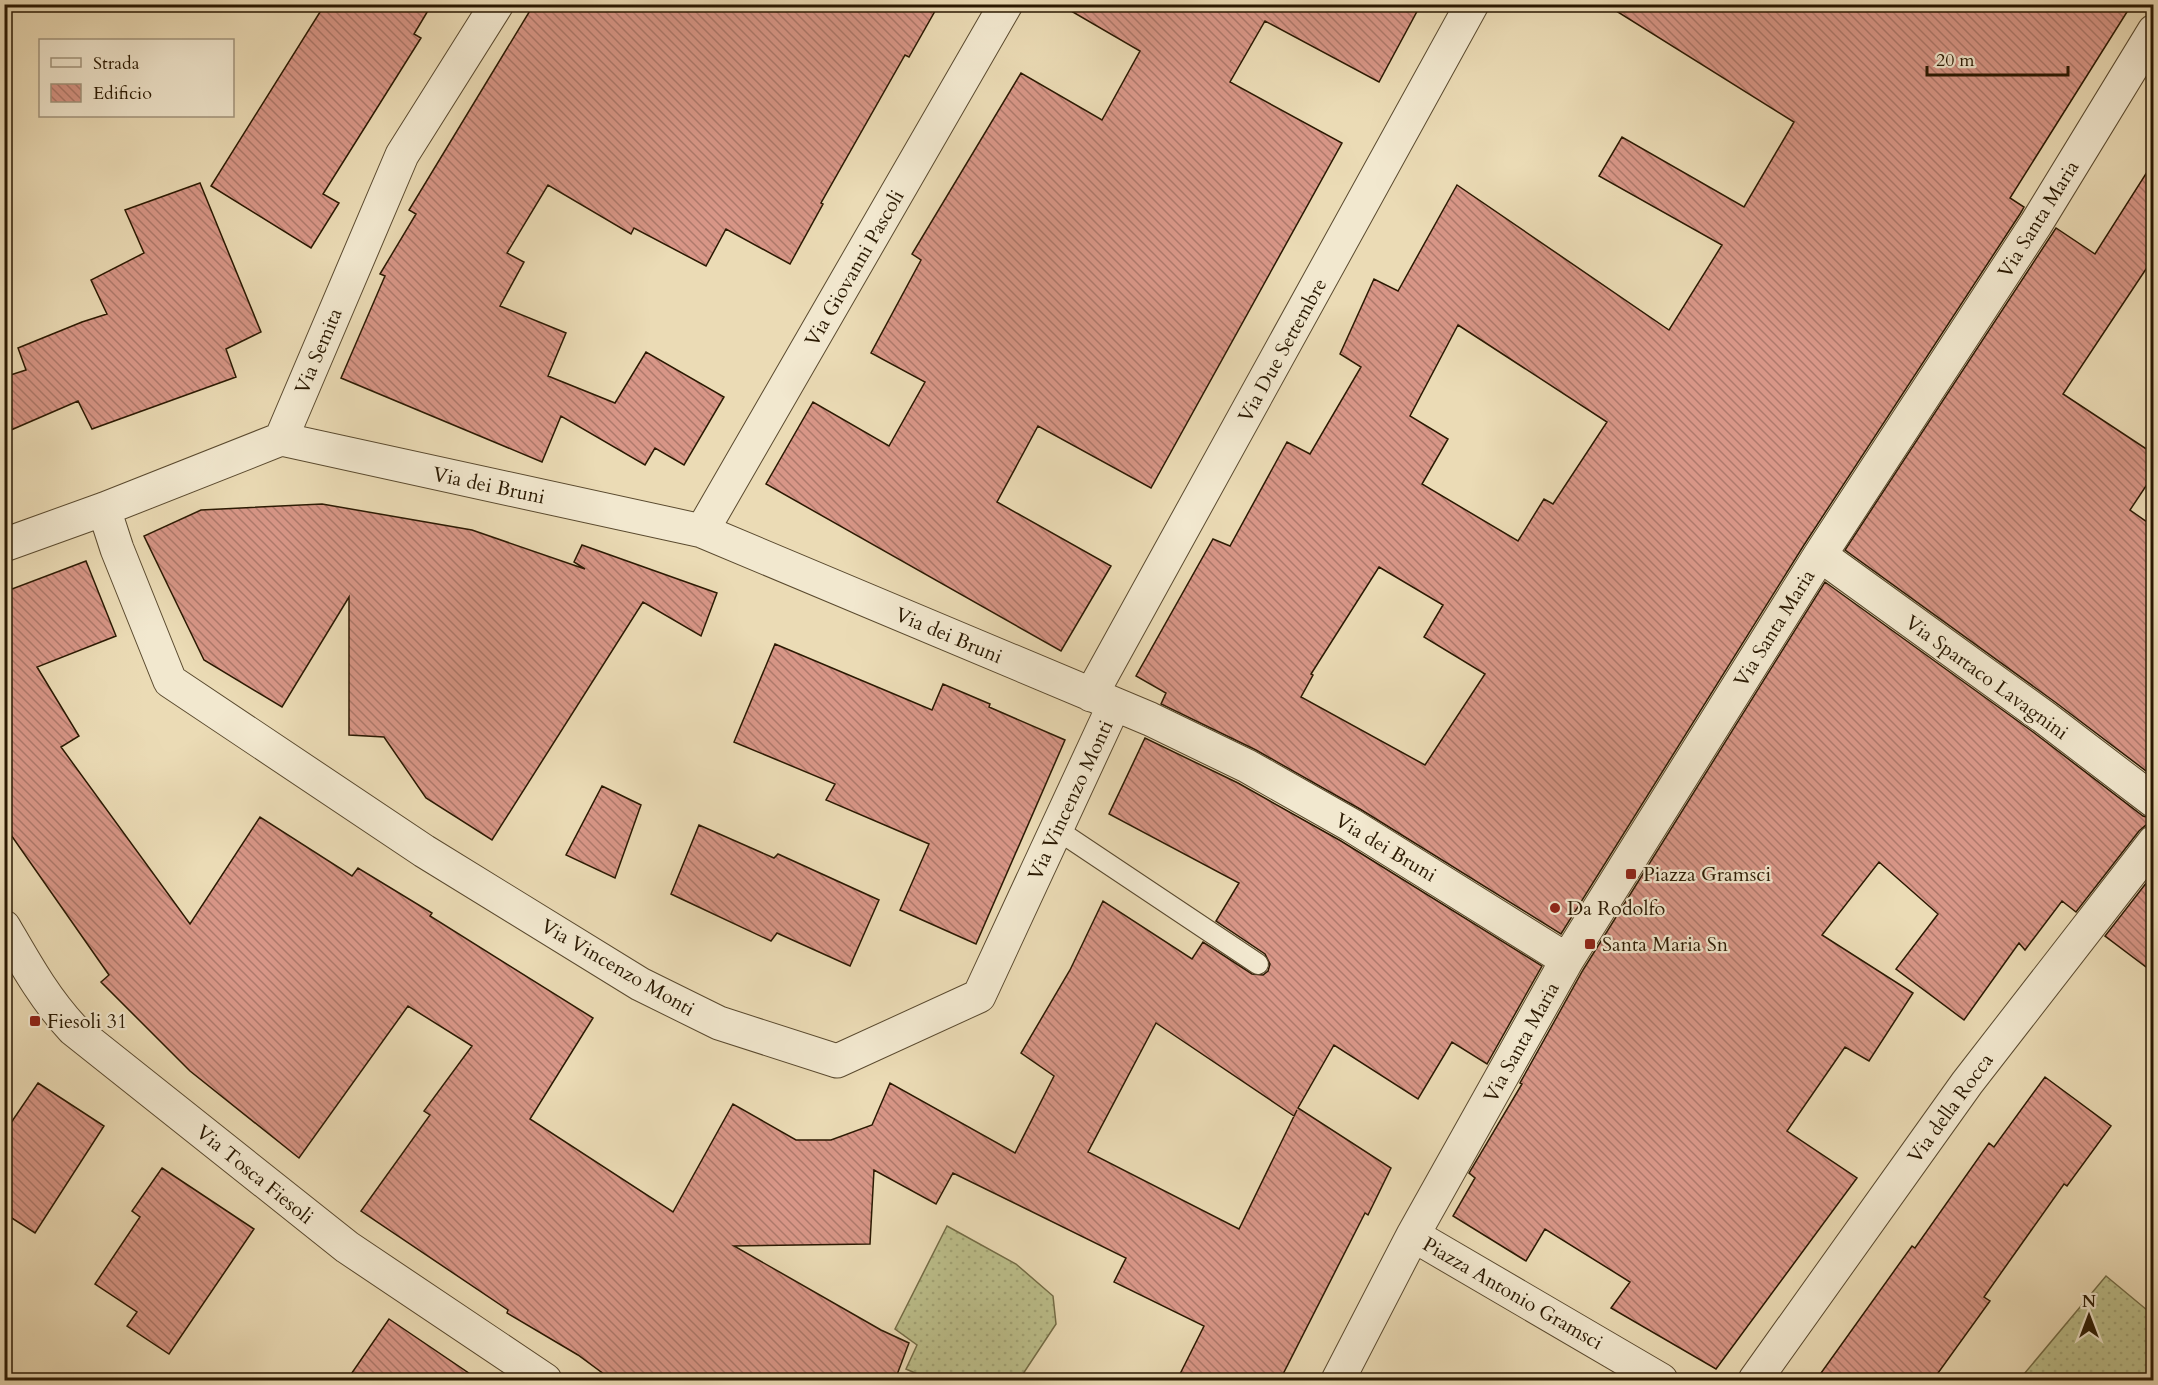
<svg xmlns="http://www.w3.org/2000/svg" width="2158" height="1385" viewBox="0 0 2158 1385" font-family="Cardo,serif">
<defs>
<pattern id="grass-dots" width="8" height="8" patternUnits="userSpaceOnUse" patternTransform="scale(1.5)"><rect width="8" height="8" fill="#bcbf8b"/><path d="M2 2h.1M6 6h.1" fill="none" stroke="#a2a476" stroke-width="1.8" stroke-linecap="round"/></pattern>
<pattern id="building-back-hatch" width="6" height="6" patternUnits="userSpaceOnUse" patternTransform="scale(1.5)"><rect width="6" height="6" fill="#d89687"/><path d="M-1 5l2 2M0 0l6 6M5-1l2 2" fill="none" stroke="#af7a6c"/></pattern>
</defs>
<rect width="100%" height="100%" fill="#ebdbb5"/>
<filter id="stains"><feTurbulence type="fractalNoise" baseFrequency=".00333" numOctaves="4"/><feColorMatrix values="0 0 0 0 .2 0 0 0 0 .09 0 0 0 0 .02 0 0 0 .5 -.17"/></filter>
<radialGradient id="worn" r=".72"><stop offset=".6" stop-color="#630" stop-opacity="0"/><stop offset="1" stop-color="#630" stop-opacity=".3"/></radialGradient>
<!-- grass -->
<path fill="url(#grass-dots)" stroke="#736c46" stroke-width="1.5" d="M947,1226L1016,1264L1053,1296L1056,1324L1019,1380H931L906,1369L917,1345L895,1329Z
M2106,1276L2153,1315V1380H2019Z"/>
<!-- building -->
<path fill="url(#building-back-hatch)" stroke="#2a1902" stroke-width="1.5" fill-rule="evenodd" d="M325,4H432L414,34L421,38L323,194L339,203L311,248L211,186Z
M534,4H939L909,57L905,55L821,203L823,204L790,264L726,229L706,266L634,228L631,234L548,185L507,253L524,262L500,306L566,333L548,376L615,403L646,352L724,397L684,465L655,448L645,465L561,416L542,462L341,378L385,276L380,274L416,214L409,210Z
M1059,4H1421L1379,82L1265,21L1230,82L1342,143L1151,488L1038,426L997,502L1111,566L1061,651L766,484L813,402L889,446L925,382L871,353L921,260L912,254L1021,73L1102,120L1140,51Z
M1605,4H2132L2010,198L2024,207L2020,214L1804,545L1561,934L1360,809L1256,750L1161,704L1166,693L1136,676L1213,539L1230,546L1287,442L1310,454L1361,367L1340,354L1374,279L1398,291L1457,185L1669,330L1722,245L1599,176L1622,137L1744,207L1794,122ZM1458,325L1607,422L1553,504L1544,499L1518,541L1422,484L1448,439L1410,416ZM1379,567L1443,605L1424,637L1485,674L1425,765L1301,697L1313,675L1311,674Z
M2154,161V257L2063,394L2154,454V474L2130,510L2154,527V777L2055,702L1845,550L2056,228L2095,254Z
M200,183L261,332L226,349L236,377L92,429L78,401L4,433V377L26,370L18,348L82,322L107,314L91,280L144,253L125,210Z
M322,504L472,530L585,569L574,562L582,545L717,593L701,636L643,602L492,840L426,798L384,737L349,735V597L282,707L204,660L144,536L201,510Z
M86,561L116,636L37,667L79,736L61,747L190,924L260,817L352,876L358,868L432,913L430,916L593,1018L530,1119L673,1212L733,1104L796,1140H831L872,1125L890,1083L1015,1153L1054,1076L1021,1053L1070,970L1103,901L1192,959L1203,942L1252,974L1263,975L1268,971L1270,964L1265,954L1216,921L1239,883L1109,814L1145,738L1238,783L1341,841L1542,966L1487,1064L1452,1042L1418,1099L1334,1045L1298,1108L1391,1168L1368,1215L1365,1213L1280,1380H1177L1204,1326L1114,1282L1126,1258L953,1173L936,1204L874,1170L870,1244L734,1246L881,1330L909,1343L895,1380H612L578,1355L507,1313L508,1310L361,1211L430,1115L424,1111L472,1046L408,1006L299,1158L190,1071L101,982L109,975L4,825V592ZM1156,1023L1294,1116L1297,1110L1239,1229L1088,1152Z
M1825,582L2033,732L2143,816L2154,819V824L2146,825L2139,831L2076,912L2062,901L2025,950L2019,943L1964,1020L1896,969L1938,914L1879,862L1822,935L1913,993L1869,1061L1845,1047L1787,1131L1857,1178L1716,1369L1611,1308L1630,1282L1545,1229L1526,1261L1453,1216L1475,1178L1469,1173L1522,1084L1520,1083L1583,970Z
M775,644L932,710L943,684L990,704L989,707L1065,740L976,944L900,910L929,844L826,800L835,784L734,742Z
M602,786L641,805L615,878L566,855Z
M699,825L774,858L778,854L879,900L850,966L777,933L771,941L671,894Z
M2154,873V973L2105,936Z
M2045,1077L2111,1126L2067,1186L2064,1184L1984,1297L1990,1301L1933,1380H1816L1912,1246L1915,1248L1989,1143L1994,1147Z
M38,1083L104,1126L35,1233L4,1213V1133Z
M162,1168L254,1229L169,1354L127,1326L137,1312L95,1284L140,1217L132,1211Z
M389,1319L479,1380H347Z"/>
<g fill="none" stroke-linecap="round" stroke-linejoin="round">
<defs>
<path id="lane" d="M1056,829L1258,964"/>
<path id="street" d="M281,439L702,531L1150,719L1247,766L1351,825L1567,960
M104,509L117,549L170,681L424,851L640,984L719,1023L837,1061L979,996L1114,705
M702,531L1006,4
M4,545L104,509L281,439L402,155L497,4
M1820,555L2044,717L2154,801
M1091,695L1472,4
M4,927C25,963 44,998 73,1029L347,1247L545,1380
M1413,1235L1661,1380
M1338,1380L1413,1235L1567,960L1820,555L2036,224L2154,31
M1755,1380L1967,1083L2154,842"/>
</defs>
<!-- lane casing -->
<use href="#lane" stroke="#5a4a2f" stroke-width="22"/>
<!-- street casing -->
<use href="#street" stroke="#5a4a2f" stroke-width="35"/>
<!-- lane -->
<use href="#lane" stroke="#f2e8cf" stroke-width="20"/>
<!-- street -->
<use href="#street" stroke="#f2e8cf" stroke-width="33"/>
</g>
<!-- markers -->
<g fill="#8f2418" stroke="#f2e8cf" stroke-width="2">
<rect x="1625" y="868" width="12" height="12" rx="3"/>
<circle cx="1555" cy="908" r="6"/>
<rect x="1584" y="938" width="12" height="12" rx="3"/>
<rect x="29" y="1015" width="12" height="12" rx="3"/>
</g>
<g text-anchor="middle" stroke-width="4.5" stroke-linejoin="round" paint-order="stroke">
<!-- street labels -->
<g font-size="20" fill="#2a1902" stroke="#f2e8cf">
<text transform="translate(2038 219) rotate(-58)" y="7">Via Santa Maria</text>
<text transform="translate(854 268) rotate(-60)" y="7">Via Giovanni Pascoli</text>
<text transform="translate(1282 350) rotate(-61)" y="7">Via Due Settembre</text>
<text transform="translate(318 351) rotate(-67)" y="7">Via Semita</text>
<text transform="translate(489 485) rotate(12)" y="7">Via dei Bruni</text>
<text transform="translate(1774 628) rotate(-58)" y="7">Via Santa Maria</text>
<text transform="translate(949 635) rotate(23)" y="7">Via dei Bruni</text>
<text transform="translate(1987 677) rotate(36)" y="7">Via Spartaco Lavagnini</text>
<text transform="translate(1070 800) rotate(-65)" y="7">Via Vincenzo Monti</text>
<text transform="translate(1386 847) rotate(31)" y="7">Via dei Bruni</text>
<text transform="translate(618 967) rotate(30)" y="7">Via Vincenzo Monti</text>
<text transform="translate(1521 1042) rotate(-61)" y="7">Via Santa Maria</text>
<text transform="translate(1950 1108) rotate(-54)" y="7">Via della Rocca</text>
<text transform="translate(255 1174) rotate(39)" y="7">Via Tosca Fiesoli</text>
<text transform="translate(1513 1293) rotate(30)" y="7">Piazza Antonio Gramsci</text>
</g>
<!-- poi labels -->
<g font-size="20" fill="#2a1902" stroke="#f2e8cf" text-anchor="start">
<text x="1643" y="881">Piazza Gramsci</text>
<text x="1567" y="915">Da Rodolfo</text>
<text x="1602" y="951">Santa Maria Sn</text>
<text x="47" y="1028">Fiesoli 31</text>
</g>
</g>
<!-- margin -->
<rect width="2158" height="1385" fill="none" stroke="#ebdbb5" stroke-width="24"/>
<rect x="6" y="6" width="2146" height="1373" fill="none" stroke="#2a1902" stroke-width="3"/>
<rect x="12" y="12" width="2134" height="1361" fill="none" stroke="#2a1902" stroke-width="1.5"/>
<!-- legend -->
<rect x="39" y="39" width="195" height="78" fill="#f2e8cf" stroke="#a2957d" stroke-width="1.5"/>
<rect x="51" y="58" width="30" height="9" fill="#f2e8cf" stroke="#a2957d" stroke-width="1.5"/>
<text x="93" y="69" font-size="18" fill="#2a1902">Strada</text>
<rect x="51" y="84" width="30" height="18" fill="url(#building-back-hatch)" stroke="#a2957d" stroke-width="1.5"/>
<text x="93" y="99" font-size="18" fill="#2a1902">Edificio</text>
<!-- north arrow -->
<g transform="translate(2089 1316)" stroke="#f2e8cf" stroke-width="4.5" paint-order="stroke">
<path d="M0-4.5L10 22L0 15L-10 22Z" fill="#2a1902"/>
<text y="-9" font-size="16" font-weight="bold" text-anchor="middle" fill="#2a1902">N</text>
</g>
<!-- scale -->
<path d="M1927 66v9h141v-9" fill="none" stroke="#2a1902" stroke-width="3"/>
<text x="1936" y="66" font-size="18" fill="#2a1902" stroke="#f2e8cf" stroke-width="4.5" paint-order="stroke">20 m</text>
<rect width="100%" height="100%" filter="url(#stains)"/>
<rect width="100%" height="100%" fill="url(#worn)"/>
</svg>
